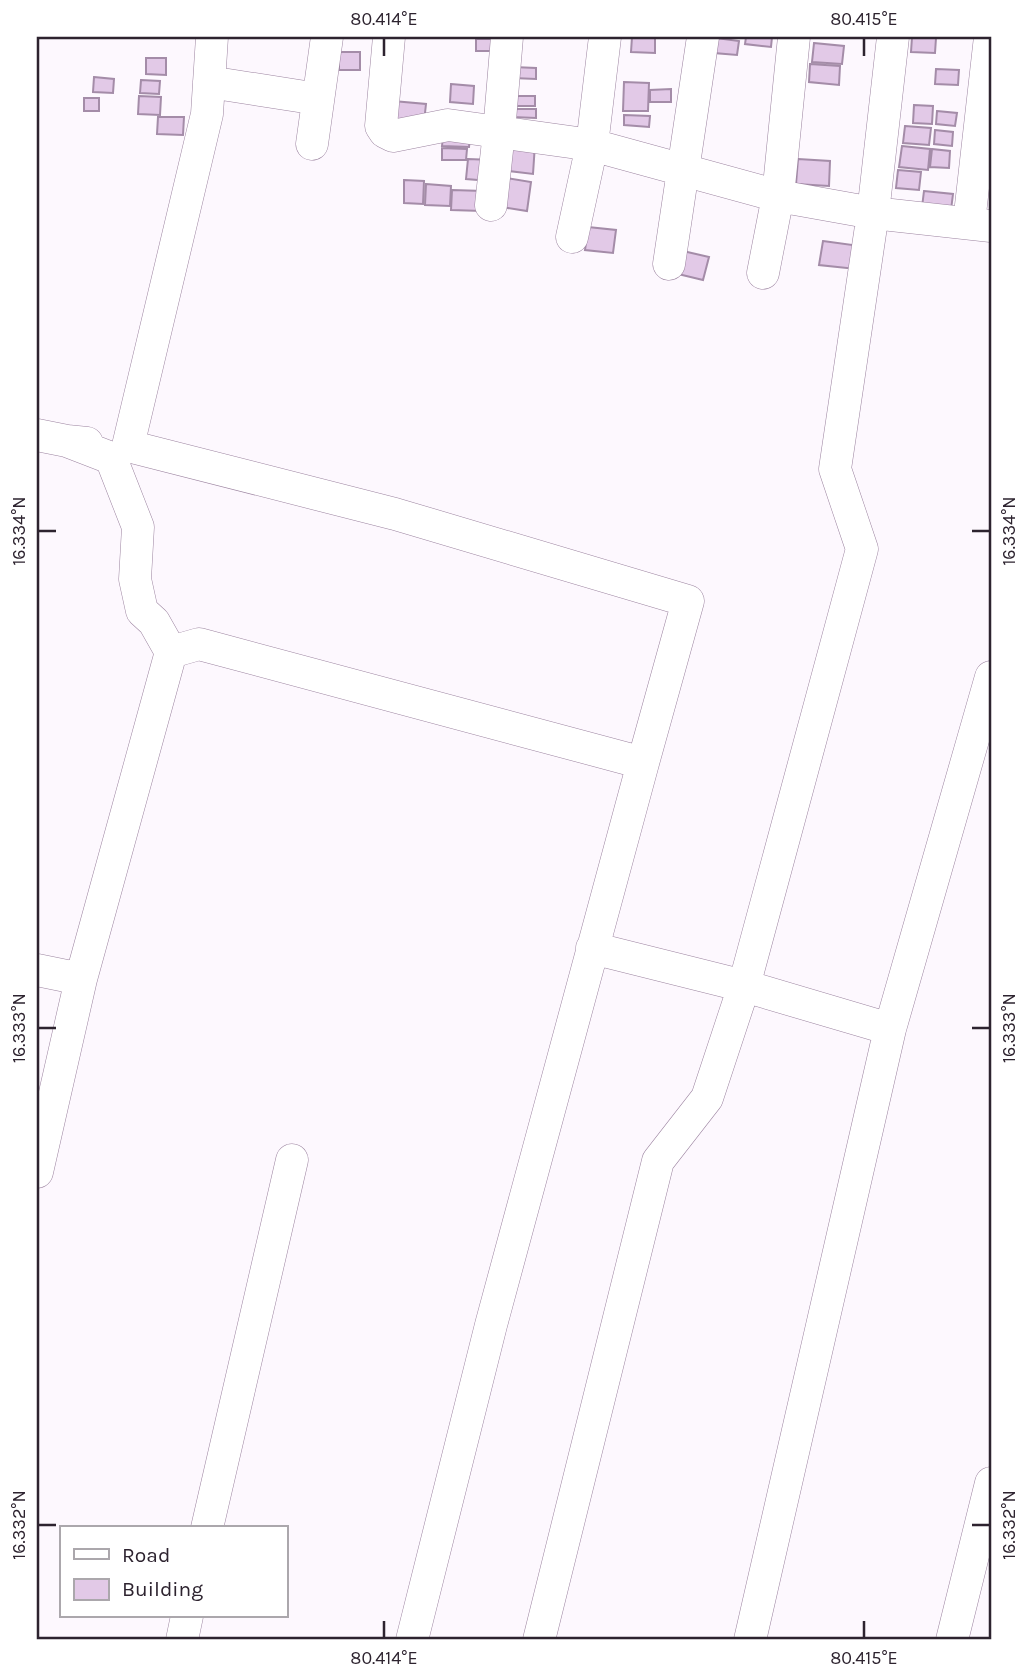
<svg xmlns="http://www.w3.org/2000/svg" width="1028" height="1677" viewBox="0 0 1028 1677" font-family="Karla,sans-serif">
<rect width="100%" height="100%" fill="#fdf8fe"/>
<!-- building -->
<path fill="#e2c9e7" stroke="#a48ca8" stroke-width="2" d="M632,37H655V53L631,52Z
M746,37H772L771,47L745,44Z
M912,37L936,38L935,53L911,52Z
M716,38L739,41L737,55L714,53Z
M476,39H492V51H476Z
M814,43L844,46L842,64L812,62Z
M339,52H360V70H339Z
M146,58H166V75L146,74Z
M810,64L840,66L839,85L809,82Z
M513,67L536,68V79L513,78Z
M936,69L959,70L958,85L935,84Z
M94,77L114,79L113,93L93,92Z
M141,80L160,81L159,94L140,93Z
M624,82L649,83L648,111H623Z
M451,84L474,86L473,104L450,102Z
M671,89V102H650V90Z
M139,96L161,97L160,115L138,114Z
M513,96H535V106H513Z
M84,98H99V111H84Z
M393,101L426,104L424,122L392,119Z
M914,105L933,106L932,124L913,123Z
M513,109H536V118L512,117Z
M937,111L957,113L955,126L936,124Z
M624,115L650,116L649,127L624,125Z
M158,117H184L183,135L157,134Z
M905,126L931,128L929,145L903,143Z
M935,130L953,132L952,146L934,144Z
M443,137L470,138L469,147L442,146Z
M511,142L535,144L533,174L509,171Z
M902,146L930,149L928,170L899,167Z
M442,148L467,149L466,160H442Z
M932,149L950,151L949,168L930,167Z
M468,159L492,160L490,181L466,179Z
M798,159L830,161L829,186L796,184Z
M898,170L921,172L919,190L896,188Z
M506,178L531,182L527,211L501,207Z
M404,180L424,181L423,204L404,203Z
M426,184L451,186L450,206L425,205Z
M452,190L483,191L482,211L451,210Z
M924,191L953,194L951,210L922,207Z
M588,227L616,230L613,253L585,250Z
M823,241L860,246L856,269L819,265Z
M683,251L709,257L703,280L678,274Z"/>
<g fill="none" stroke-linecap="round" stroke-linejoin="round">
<defs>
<path id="street" d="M212,37L207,114L128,446L395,514L688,601L643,763
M389,37L381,126L385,132L393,136L448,125L592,145L778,196L873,213L991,226
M209,82L318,99
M312,144L327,37
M491,205L499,132L507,37
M969,223L990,37
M572,237L592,145L605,37
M669,264L703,37
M763,273L778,196L794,37
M37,435L67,441L87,443
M67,441L111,458L138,527L135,579L142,611L154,622L171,652
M592,948L744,986L890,1029
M37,970L81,979L171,652L199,644L643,763L491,1325L412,1640
M37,1172L81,979
M207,1528L292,1160
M182,1640L187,1616
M539,1640L658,1161L707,1098L744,986L862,549L835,469L873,213L893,37
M750,1640L890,1029L991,677
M952,1640L991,1483"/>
</defs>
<!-- street casing -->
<use href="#street" stroke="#9c84a0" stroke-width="33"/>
<!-- street -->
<use href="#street" stroke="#fff" stroke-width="32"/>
</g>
<!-- ticks -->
<path fill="none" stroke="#2d232f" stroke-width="2.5" d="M384,38V56M864,38V56M38,531H56M972,531H990M38,1028H56M972,1028H990M38,1525H56M972,1525H990M384,1621V1638M864,1621V1638"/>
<!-- border -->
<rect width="1028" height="1677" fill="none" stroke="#ffffff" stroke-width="77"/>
<!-- legend -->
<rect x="60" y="1526" width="228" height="91" fill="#ffffff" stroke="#aba7ac" stroke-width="2"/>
<rect x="74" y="1549" width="35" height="10" fill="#ffffff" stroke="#aba7ac" stroke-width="2"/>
<text x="122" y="1562" font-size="21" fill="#2d232f">Road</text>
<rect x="74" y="1579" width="35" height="21" fill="#e2c9e7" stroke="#aba7ac" stroke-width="2"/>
<text x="122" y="1596" font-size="21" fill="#2d232f">Building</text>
<rect x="38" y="38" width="952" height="1600" fill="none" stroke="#2d232f" stroke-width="2.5"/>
<g font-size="18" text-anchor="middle" fill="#2d232f">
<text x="384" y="25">80.414°E</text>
<text x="864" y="25">80.415°E</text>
<text transform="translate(19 531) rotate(-90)" y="6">16.334°N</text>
<text transform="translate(1009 531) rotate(-90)" y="6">16.334°N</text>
<text transform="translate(19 1028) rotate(-90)" y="6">16.333°N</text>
<text transform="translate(1009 1028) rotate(-90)" y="6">16.333°N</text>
<text transform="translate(19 1525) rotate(-90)" y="6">16.332°N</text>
<text transform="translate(1009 1525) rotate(-90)" y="6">16.332°N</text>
<text x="384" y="1664">80.414°E</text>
<text x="864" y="1664">80.415°E</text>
</g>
</svg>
